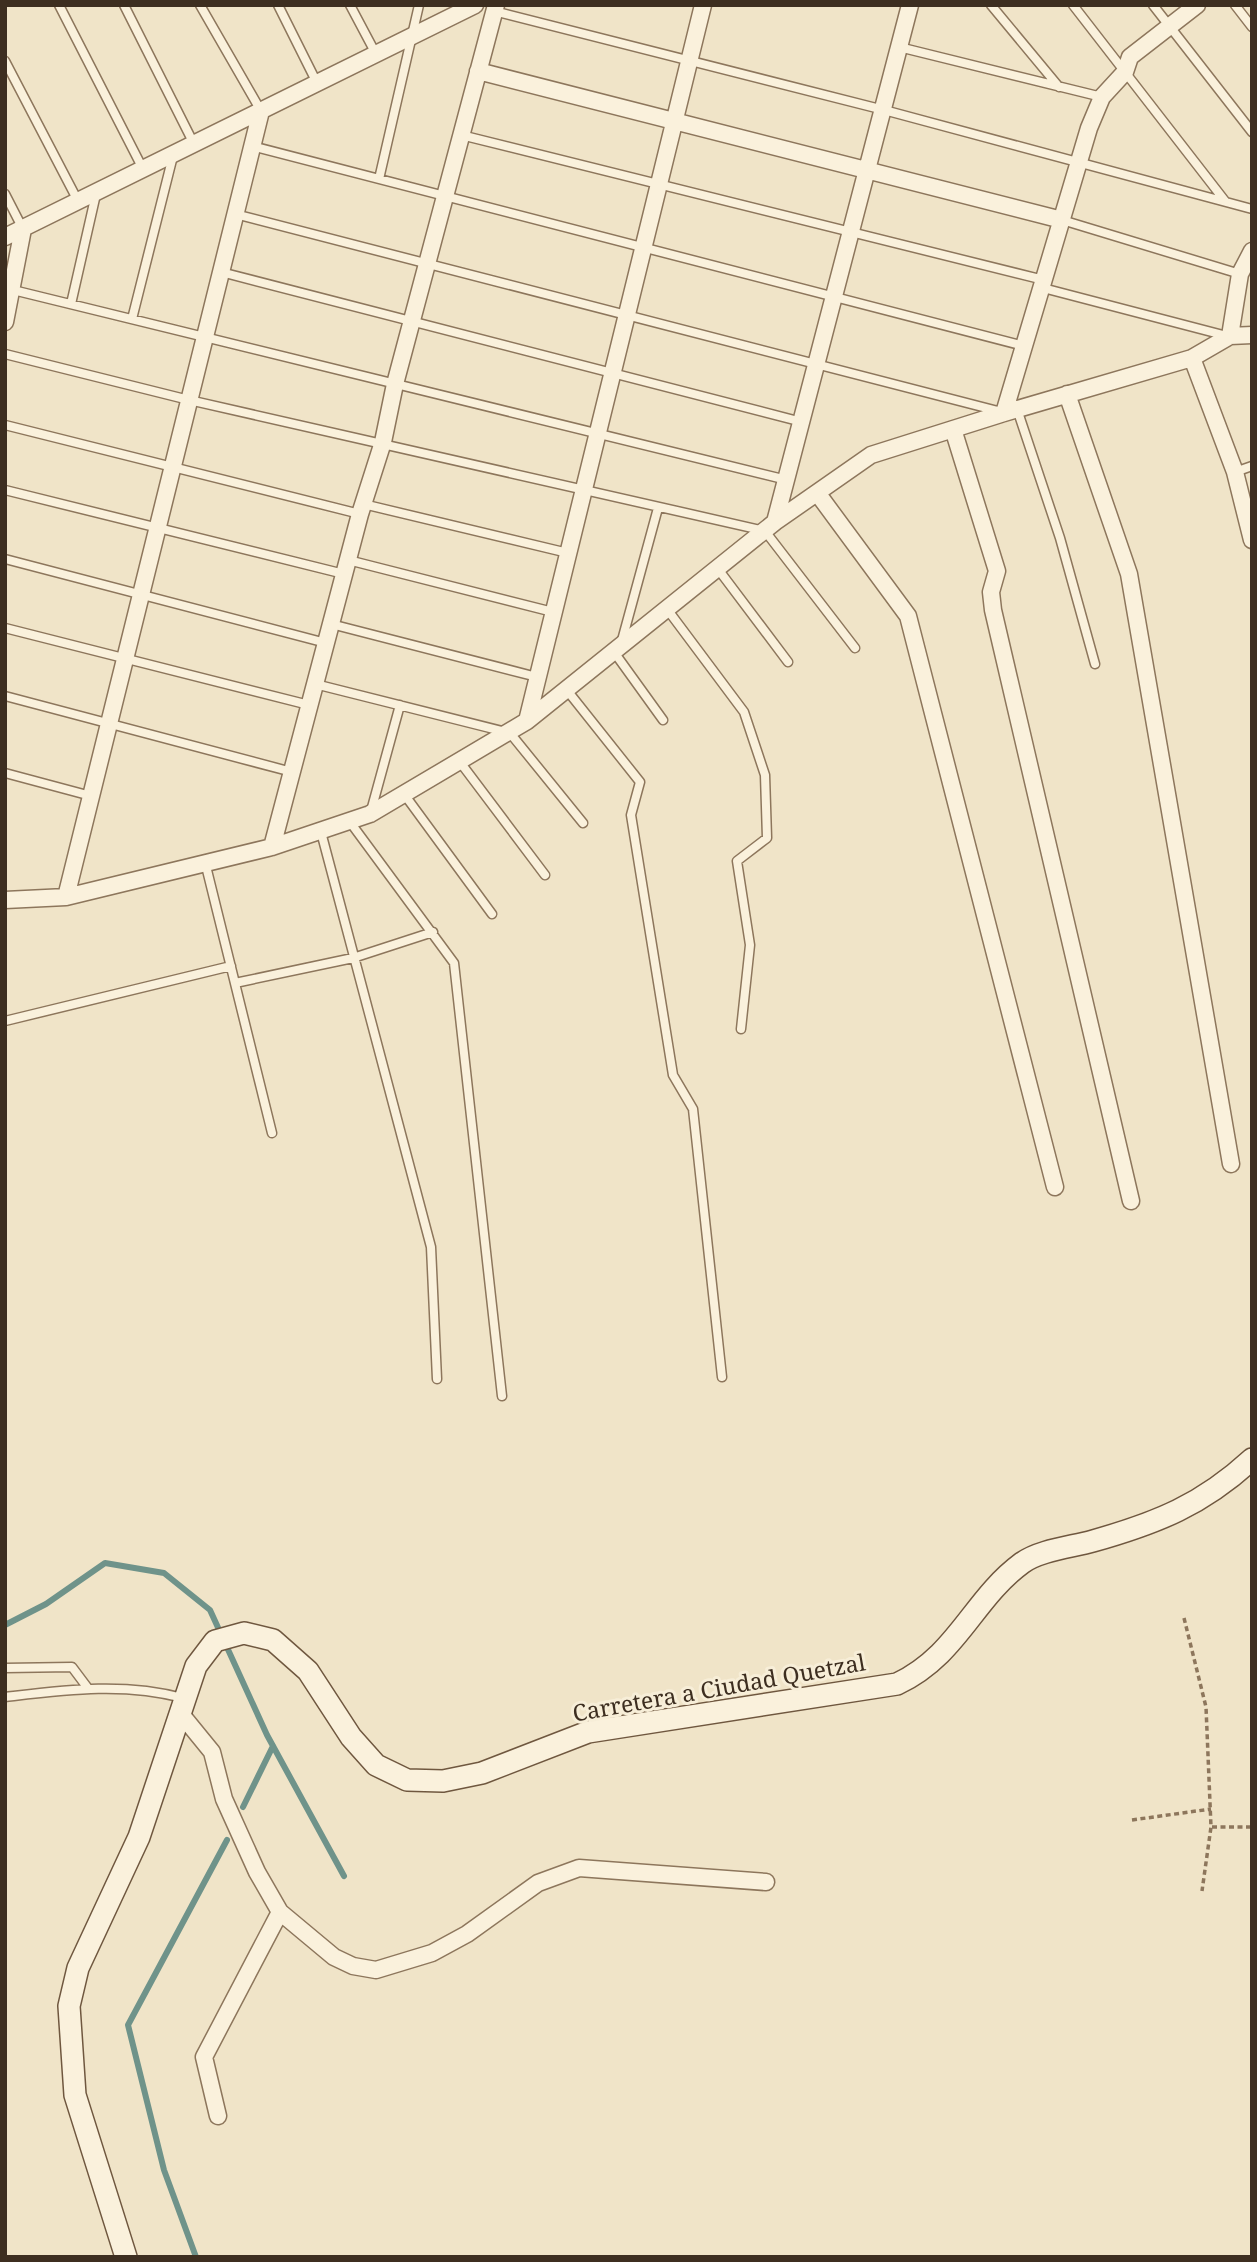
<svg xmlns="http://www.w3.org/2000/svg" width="1257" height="2262" viewBox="0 0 1257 2262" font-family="'Noto Serif',serif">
<rect width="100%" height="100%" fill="#f0e4c8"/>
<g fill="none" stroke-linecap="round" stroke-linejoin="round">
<!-- stream -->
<path stroke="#6f938a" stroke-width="6" d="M5,1625L46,1604L105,1563L164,1573L210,1610L267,1735L344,1876
M243,1807L273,1746
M196,2257L164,2170L128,2025L227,1840"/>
<defs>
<path id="service" d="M59,5L143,169
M124,5L194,144
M200,5L261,111
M278,5L317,83
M350,5L376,54
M991,5L1059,87
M1073,5L1225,201
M1153,5L1252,132
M1235,5L1252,27
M494,11L884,110L1252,209
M899,47L1102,97
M5,61L78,201
M461,135L1044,280
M252,146L1024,346
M379,179L419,5
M5,194L23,229
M235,214L998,411
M1062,220L1240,274
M221,272L802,422
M1043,288L1227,336
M13,290L787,480
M71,304L96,194
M132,319L173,156
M5,354L189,400L765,531L855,648
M1017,409L1060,538L1095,664
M5,425L360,514
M1235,472L1252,466
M5,490L344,574
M363,504L568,553
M5,559L326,643
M348,560L553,612
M718,569L788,662
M667,609L744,712L765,775L767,838L737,861L750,945L741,1029
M331,624L537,677
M5,628L309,705
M621,644L658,508
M614,652L663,720
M315,684L510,733L583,823
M566,689L640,782L631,815L673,1075L693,1109L722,1377
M5,696L292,772
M460,762L545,875
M5,773L91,796
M404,794L492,914
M371,811L400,705
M350,822L454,963L502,1396
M321,832L431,1247L437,1379
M205,862L272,1133
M235,983L353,958L433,932
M5,1021L231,966
M5,1668L72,1667L87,1687
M5,1697C65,1690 123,1682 183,1698"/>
<path id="minor" d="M478,71L1062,220
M5,237L475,5
M5,322L23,229
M1230,336L1240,274L1252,251
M1192,358L1235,472L1252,540
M1067,394L1129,574L1231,1164
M1004,413L1089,128L1102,97L1125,72L1130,57L1197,5
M953,429L997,571L991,592L993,610L1131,1201
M818,494L908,616L1055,1187
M775,522L910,5
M527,721L703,5
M272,847L360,514L383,442L395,384L496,5
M66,897L261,111
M5,900L66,897L272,847L370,814L527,721L775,522L871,455L1004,413L1192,358L1230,336L1252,335
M181,1714L212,1752L224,1799L257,1872L280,1912L334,1957L353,1966L376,1970L432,1953L467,1934L538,1883L579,1868L766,1882
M218,2116L204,2057L280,1912"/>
<path id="secondary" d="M126,2257L75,2095L69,2006L78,1968L139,1837L196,1666L215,1641L244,1633L273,1640L308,1671L351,1737L376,1765L407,1780L443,1781L482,1773L588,1732L897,1684C958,1655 972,1600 1022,1563C1040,1550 1072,1547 1093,1541C1157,1523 1202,1505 1252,1459"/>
</defs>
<!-- service casing -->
<use href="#service" stroke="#8d765c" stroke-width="11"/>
<!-- minor casing -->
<use href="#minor" stroke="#8d765c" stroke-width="19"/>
<!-- secondary casing -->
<use href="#secondary" stroke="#6f573f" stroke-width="24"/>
<!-- path -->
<path stroke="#8d765c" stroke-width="3.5" stroke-dasharray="5 3.5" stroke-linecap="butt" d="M1184,1618L1206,1707L1211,1827L1202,1891
M1132,1820L1211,1809
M1212,1827H1252"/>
<!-- service -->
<use href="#service" stroke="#faf1dc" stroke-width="8"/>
<!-- minor -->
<use href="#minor" stroke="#faf1dc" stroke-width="16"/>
<!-- secondary -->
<use href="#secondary" stroke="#faf1dc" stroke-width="21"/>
</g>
<g text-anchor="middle" stroke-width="6" stroke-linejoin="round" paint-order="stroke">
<!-- street labels -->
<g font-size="23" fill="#3d2e20" stroke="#f7eed8">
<text transform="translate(719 1688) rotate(-10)" y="8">Carretera a Ciudad Quetzal</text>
</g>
</g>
<!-- border -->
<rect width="1257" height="2262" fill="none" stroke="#3d2e20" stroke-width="14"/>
</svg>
